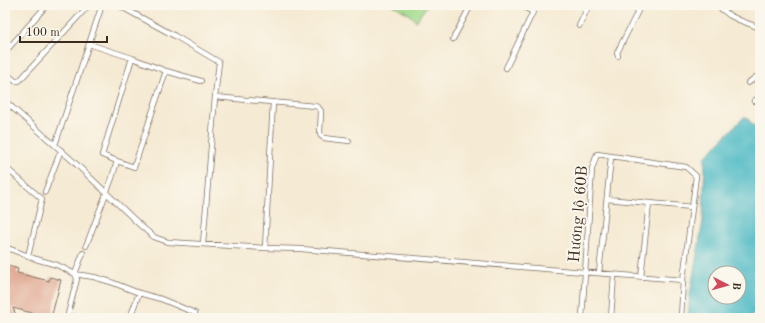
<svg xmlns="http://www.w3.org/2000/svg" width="765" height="323" viewBox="0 0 765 323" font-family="'Old Standard TT',serif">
<rect width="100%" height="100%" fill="#fbf7ec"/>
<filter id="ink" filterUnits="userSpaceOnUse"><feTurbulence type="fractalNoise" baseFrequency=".025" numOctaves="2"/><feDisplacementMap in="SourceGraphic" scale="8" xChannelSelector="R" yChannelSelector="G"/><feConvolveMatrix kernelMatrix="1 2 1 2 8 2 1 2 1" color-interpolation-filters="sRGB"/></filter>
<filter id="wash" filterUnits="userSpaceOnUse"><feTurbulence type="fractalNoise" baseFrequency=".012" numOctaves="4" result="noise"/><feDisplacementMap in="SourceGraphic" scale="16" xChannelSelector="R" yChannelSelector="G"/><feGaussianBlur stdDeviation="0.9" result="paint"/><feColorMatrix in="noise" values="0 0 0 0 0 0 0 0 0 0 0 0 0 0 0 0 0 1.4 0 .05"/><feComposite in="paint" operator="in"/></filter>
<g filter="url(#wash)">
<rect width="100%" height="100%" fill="#f5ead3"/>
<!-- green -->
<path fill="#a3dc8f" stroke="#6f8356" d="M393,5H427L416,21L409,14Z"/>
<!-- water -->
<path fill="#4bb9c4" stroke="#437271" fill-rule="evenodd" d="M745,116L760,132V302L751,318H688L690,294L703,221L705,157ZM715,273H739V297H715Z"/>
<g id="blocks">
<!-- building -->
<path fill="#d9947b" d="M6,265L18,269L17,273L49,281L50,277L61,280L51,318H39L40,315L13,308L17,318H5V269Z"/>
</g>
</g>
<g filter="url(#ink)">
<use href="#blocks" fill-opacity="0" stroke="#7c6d5d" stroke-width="1"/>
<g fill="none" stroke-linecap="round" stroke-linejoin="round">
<defs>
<path id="street" d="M118,5L175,36L219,62L215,97L203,244
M717,5L729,15L739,20L760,28
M722,10L727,5
M579,26L589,5
M453,39L471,5
M5,52L47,5
M618,56L617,53L641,5
M132,58L166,71L201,81
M506,68L533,12L520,5
M5,74L6,73L15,81H19L89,5
M748,83L760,74
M215,97L315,106L318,107L321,111L320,133L321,136L324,138L349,141
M5,101L74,162L141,226L154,237L168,242L265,248L301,249L683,280
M754,101L760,97
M55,145L102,5
M117,161L134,167L166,71
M5,167L42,199L28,256
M45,192L61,150
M607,199L692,207
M86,246L112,178L117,161L102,155L132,58L89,44
M5,247L36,259L57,265L75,274L77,279L67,318
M265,248L273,102
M83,253L75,274L81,275L94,277L111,282L139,293L161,299L195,313L194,318
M599,273L611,157
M641,277L649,203
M68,314L74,318
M130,318L139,293
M582,318L592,169L597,154L686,167L696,176L683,280L681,318
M611,318L614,275"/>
</defs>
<!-- street casing -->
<use href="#street" stroke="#7c6d5d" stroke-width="6"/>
<!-- street -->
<use href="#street" stroke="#fff" stroke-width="4.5"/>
</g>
</g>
<g text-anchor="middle" stroke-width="4" stroke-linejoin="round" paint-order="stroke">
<!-- street labels -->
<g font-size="16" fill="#3b2a1e" stroke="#fbf7ec">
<text transform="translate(577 214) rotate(-85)" y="6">Hương lộ 60B</text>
</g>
</g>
<!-- margin -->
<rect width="765" height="323" fill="none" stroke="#fbf7ec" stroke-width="20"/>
<!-- north arrow -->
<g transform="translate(727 285) rotate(96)"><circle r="19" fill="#fbf7ec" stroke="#aea59a"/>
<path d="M0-3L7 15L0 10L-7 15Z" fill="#d1495b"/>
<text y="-6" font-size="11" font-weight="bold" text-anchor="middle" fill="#3b2a1e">B</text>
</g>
<!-- scale -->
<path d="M20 36v6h87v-6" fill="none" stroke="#3b2a1e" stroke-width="2"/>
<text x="26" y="36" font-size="12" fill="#3b2a1e" stroke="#fbf7ec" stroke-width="3" paint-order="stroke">100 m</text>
</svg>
